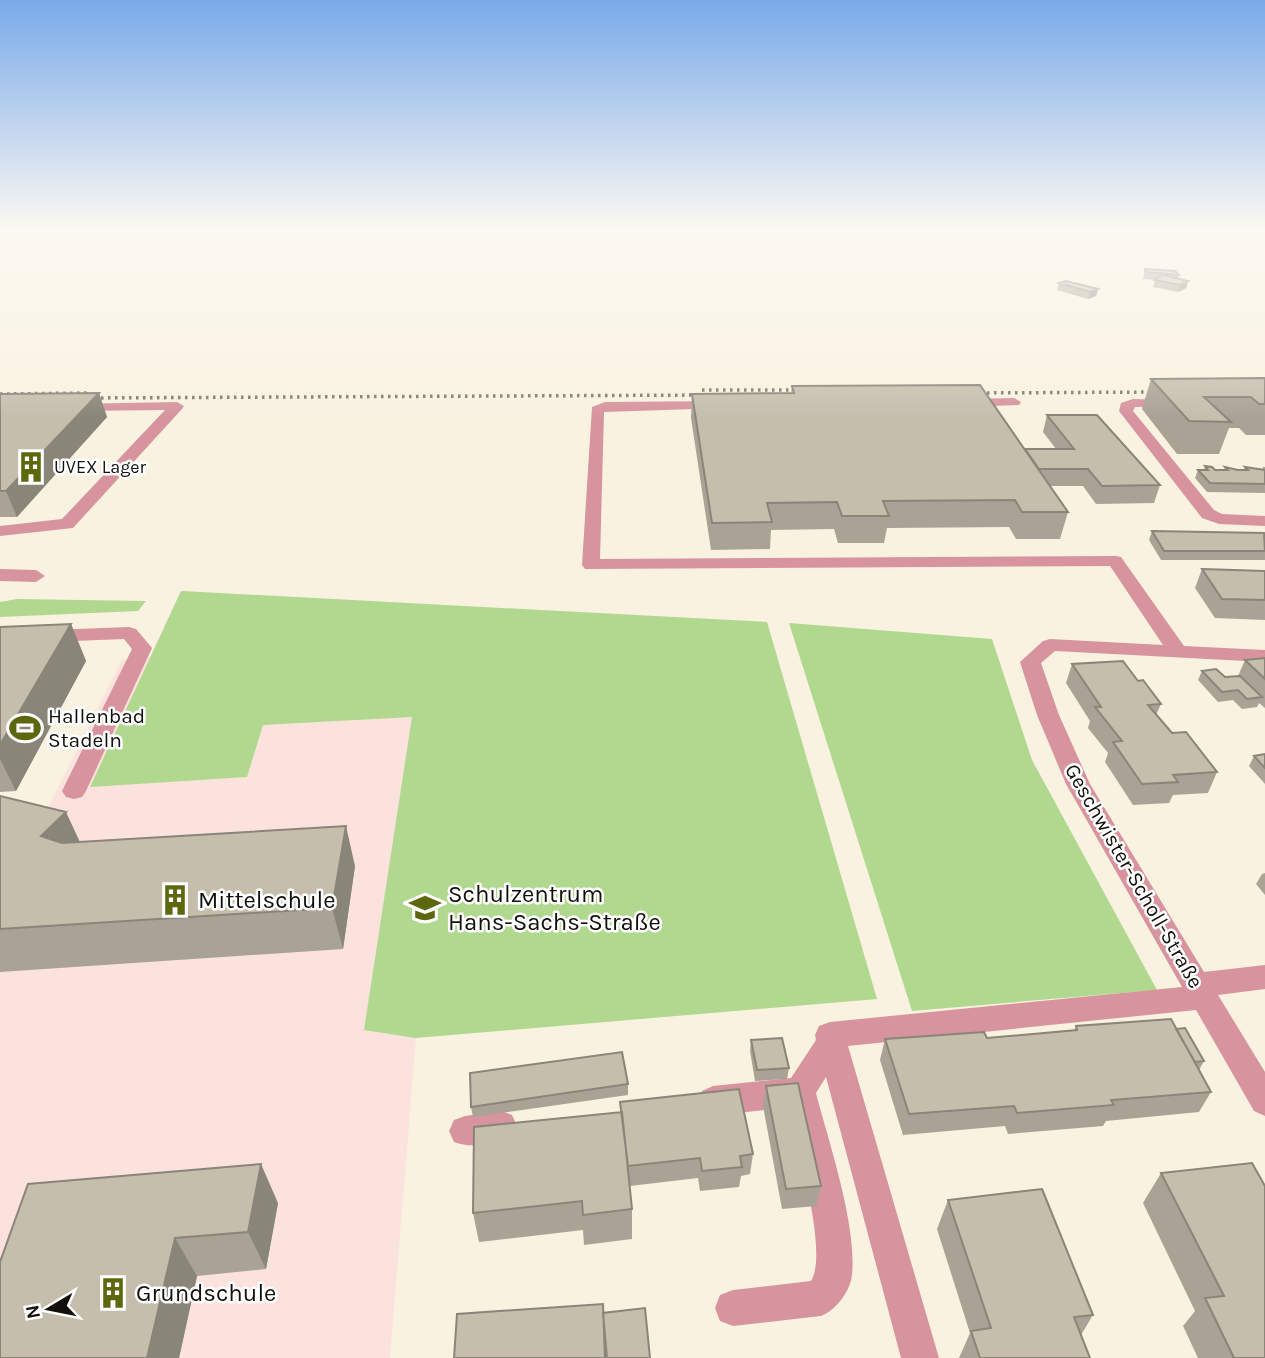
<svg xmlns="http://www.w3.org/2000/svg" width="1265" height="1358" viewBox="0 0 1265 1358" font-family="Karla,sans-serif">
<rect width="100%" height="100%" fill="#f9f2e1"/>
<!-- education -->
<path fill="#fce2dc" d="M181,591L767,622L877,999L416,1038L390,1358H0V816L49,806L122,660L151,656Z"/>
<!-- green -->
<path fill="#b1d88f" d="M181,591L767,622L877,999L415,1038L364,1030L412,717L263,725L247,777L90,787Z
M17,599L146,601L138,611L0,617V602Z
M789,623L992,639L1032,760L1157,990L912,1011Z"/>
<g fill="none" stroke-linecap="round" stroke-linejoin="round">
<!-- minor -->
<path fill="#d7949e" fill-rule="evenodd" d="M1014,398L1021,402L1019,405L965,407L958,403L965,399Z
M1133,399L1175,400V406L1135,407L1133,411L1214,510L1222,514L1265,516V526L1219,524L1202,518L1119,411L1121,403Z
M720,401L727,405L725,408L604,412L600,559L1115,556L1121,557L1184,646L1265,650V662L1055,651L1041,663L1059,715L1090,784L1204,972L1265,965V989L1218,995L1265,1072V1116L1254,1111L1196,1010L848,1046L939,1358H901L826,1077L816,1093C829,1143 857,1225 852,1275C850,1292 836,1310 821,1316L733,1326L720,1321L715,1308L720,1295L733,1290L811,1281C829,1252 796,1143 788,1107L713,1116L702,1111L697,1101L702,1091L713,1086L791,1078L816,1040L815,1035L819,1026L830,1022L1182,987L1066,784L1037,715L1020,662L1043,641L1050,639L1163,645L1110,566L585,569L582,565L592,407L605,402Z
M177,402L184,406L182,409L73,528L0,536V526L62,519L165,410L76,411L71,410V404Z
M0,569L36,570L45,576L36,582L0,581Z
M129,627L136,629L152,648L86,791L82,797L74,799L66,797L62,791L132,649L124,639L0,644V632Z
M501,1111L512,1115L517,1126L512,1137C494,1144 472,1149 454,1142L449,1131L454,1120L465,1116Z"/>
<!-- rail -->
<path stroke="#7c786d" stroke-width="3.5" stroke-dasharray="2.5 4.5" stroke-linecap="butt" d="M702,390H810
M966,393L1165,392
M0,394L89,393
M80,398L710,395"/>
</g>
<!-- wall -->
<path fill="#a9a395" d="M1145,269L1179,275L1178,279L1188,281L1186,288L1178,292L1153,287L1155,280L1143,279Z
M1059,283L1098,289L1096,296L1088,299L1057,290Z
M1265,378V435H1246L1239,428H1229L1219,454H1177L1142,409L1151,379Z
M792,386L1025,449H1056L1043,432L1047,415L1160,485L1154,503L1096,504L1083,486H1050L1068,512L1060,539H1016L1009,527L887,528L884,543H838L834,529L771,530L770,549L711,550L691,418L692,394L791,393Z
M99,393L107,417L17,517H0V394Z
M1205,466L1215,470H1224L1225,467L1238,470H1244L1245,467L1262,470L1263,467H1265V493L1207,492L1195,478L1198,470H1204Z
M1152,531L1265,534V560H1161L1149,540Z
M1202,569L1265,571V620L1215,618L1195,588Z
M71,624L86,661L16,791L0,792V627Z
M1265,658V708L1259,703L1257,707L1242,709L1233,700L1218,702L1198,680L1202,671L1225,677L1238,676L1245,660Z
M1072,664L1138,681L1161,704L1156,715L1172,733L1217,772L1208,793L1173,795L1169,803L1133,805L1105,762L1108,753L1088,728L1090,721L1066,683Z
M1265,754V784L1249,766L1254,756Z
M0,796L80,842L355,866L343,949L0,972Z
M1265,873V895L1256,884L1262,874Z
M1076,1026L1176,1029L1204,1061L1199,1070L1211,1092L1199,1112L1106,1121L1103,1126L1008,1134L1005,1126L903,1135L880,1060L885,1039L987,1038L1074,1031Z
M751,1040L789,1068L787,1079L755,1081L750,1051Z
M628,1084V1095L473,1117L471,1107Z
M766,1086L821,1186L816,1206L782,1209L763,1106Z
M620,1102L753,1154L750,1174L741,1176L739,1187L700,1191L698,1178L630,1186L632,1209V1239L584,1245L583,1230L479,1242L473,1213L620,1112Z
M1161,1173L1265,1358H1198L1183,1326L1195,1311L1143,1203Z
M948,1200L1093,1315L1081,1335L1090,1358H959L970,1333L937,1229Z
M278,1203L266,1269L197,1276L179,1358H0V1262Z"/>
<!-- shaded-wall -->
<path fill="#8a8579" d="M1188,281L1186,288L1178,292L1180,285Z
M1098,289L1096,296L1088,299L1090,292Z
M99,393L107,417L17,517L6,491Z
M71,624L86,661L16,791L0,759V745Z
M66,812L85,853L41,836Z
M346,826L355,866L343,949L332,908Z
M261,1164L278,1203L266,1269L248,1232Z
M175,1238L197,1276L179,1358H147Z"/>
<!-- building -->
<path fill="#c5bead" stroke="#8a8579" stroke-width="2" d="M1145,269L1175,271L1179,275L1145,272Z
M1163,275L1188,281L1180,285L1155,280Z
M1066,281L1098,289L1090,292L1059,283Z
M1265,378V404H1259L1251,397H1204L1231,422L1189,421L1151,379Z
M980,385L1068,512H1022L1015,500L883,501L889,516H842L837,502L767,503L772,522L712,523L692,394L794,393L792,386Z
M99,393L6,491H0V394Z
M1047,415H1097L1160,485L1102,486L1088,469H1039L1025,449H1074Z
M1205,466L1212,467L1215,470H1228L1225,467L1238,470H1248L1245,467L1265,470V484L1210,483L1198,470H1208Z
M1152,531L1264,533L1265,551H1164Z
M1202,569L1265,571V600L1222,599Z
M71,624L0,745V627Z
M1265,658V679L1245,660Z
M1123,661L1138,681L1143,680L1161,704L1148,705L1172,733L1186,732L1217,772L1173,775L1178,782L1142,784L1113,742L1122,741L1095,707H1101L1072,664Z
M1216,669L1225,677L1240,676L1262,697L1247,699L1238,690L1222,692L1202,671Z
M1265,754V768L1254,756Z
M0,796L66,812L41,836L62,843L346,826L332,908L0,929Z
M1171,1019L1211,1092L1111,1100L1114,1105L1017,1113L1014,1106L909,1114L885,1039L984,1032L987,1038L1077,1030L1076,1026Z
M1185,1028L1204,1061L1195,1062L1176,1029Z
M782,1038L789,1068L757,1070L751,1040Z
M622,1052L628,1084L471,1107L470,1073Z
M798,1083L821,1186L786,1189L766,1086Z
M739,1089L753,1154L740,1156L742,1167L702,1171L700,1158L628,1166L620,1102Z
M622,1112L632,1209L583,1215L582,1201L473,1213L474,1127Z
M1252,1163L1265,1186V1358H1234L1205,1298L1224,1296L1161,1173Z
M261,1164L248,1232L175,1238L147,1358H0V1262L28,1184Z
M1042,1189L1093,1315L1074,1317L1090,1358H980L971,1331L991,1328L948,1200Z
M603,1304L605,1358H454L457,1314Z
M645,1308L650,1358H607L603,1313Z"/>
<!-- sky -->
<linearGradient id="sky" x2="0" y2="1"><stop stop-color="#79aae8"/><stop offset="0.55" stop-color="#fcf9f2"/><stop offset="1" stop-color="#fcf9f2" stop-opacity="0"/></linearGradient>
<rect width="1265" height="418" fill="url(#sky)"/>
<!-- icons -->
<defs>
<symbol id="building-bare" viewBox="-9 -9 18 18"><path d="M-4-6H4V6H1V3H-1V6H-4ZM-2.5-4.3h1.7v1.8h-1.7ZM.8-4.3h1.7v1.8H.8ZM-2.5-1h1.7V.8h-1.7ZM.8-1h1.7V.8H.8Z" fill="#5c680e" stroke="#fff" stroke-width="2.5" paint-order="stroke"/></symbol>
<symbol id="stadium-bare" viewBox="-9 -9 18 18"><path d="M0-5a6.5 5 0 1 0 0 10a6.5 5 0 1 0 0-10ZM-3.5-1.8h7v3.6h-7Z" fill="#5c680e" stroke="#fff" stroke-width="2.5" paint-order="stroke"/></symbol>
<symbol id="school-bare" viewBox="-9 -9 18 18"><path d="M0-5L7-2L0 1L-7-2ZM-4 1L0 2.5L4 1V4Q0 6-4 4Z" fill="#5c680e" stroke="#fff" stroke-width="2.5" paint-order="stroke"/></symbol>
</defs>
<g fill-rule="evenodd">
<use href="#building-bare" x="9" y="445" width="44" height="44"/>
<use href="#stadium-bare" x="3" y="706" width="44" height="44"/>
<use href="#building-bare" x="153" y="878" width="44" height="44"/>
<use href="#school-bare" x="403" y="886" width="44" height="44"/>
<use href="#building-bare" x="91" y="1271" width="44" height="44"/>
</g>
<g text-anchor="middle" stroke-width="5" stroke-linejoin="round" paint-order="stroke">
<!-- far-poi labels -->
<g font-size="18" fill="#12100a" stroke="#fff" text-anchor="start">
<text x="54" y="473">UVEX Lager</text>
</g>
<!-- poi labels -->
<g font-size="21" fill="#12100a" stroke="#fff" text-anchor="start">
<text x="48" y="723">Hallenbad<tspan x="48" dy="24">Stadeln</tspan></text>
</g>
<!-- street labels -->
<g font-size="21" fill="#12100a" stroke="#fff">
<text transform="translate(1134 876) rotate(60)" y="7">Geschwister-Scholl-Straße</text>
</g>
<!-- near-poi labels -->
<g font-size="24" fill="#12100a" stroke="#fff" text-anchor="start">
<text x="448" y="902">Schulzentrum<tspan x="448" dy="28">Hans-Sachs-Straße</tspan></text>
<text x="198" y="908">Mittelschule</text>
<text x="136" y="1301">Grundschule</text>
</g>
</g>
<!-- north arrow -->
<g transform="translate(49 1309) rotate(260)" stroke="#ffffff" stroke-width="5" paint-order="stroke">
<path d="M0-5L12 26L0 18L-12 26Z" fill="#12100a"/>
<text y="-10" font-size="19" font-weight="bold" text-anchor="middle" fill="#12100a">N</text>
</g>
</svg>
